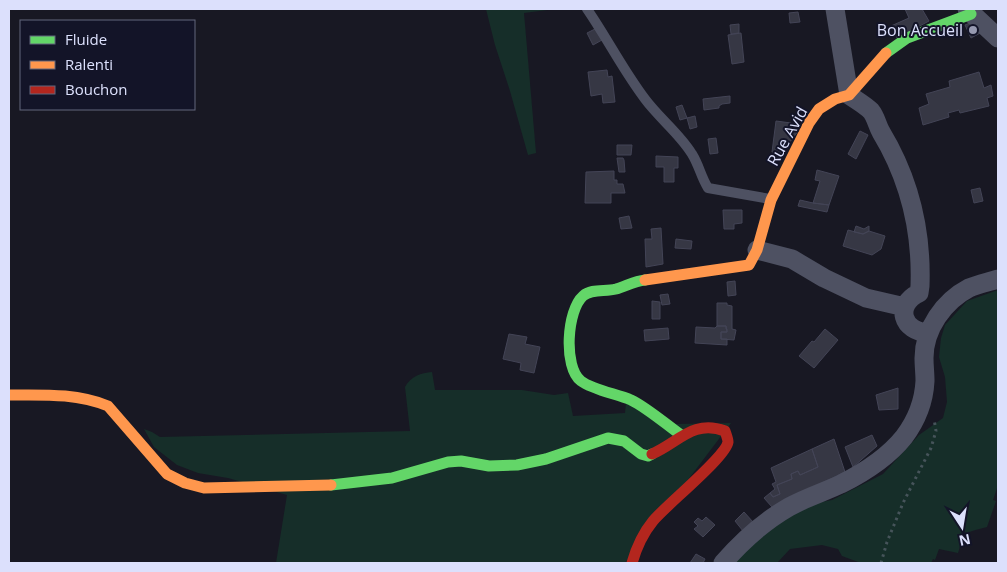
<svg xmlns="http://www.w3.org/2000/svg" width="1007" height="572" viewBox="0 0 1007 572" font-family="'Open Sans',sans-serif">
<rect width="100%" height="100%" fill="#181823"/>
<!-- green -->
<path fill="#162e29" d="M486,9H555L524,13L536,153L528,155L510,91L495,45Z
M998,290V485L993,500L996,501L987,527C964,533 965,531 958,553L939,549L935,560L933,559L931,563H861L842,556L838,549L822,545L790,549L777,563H734L756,538L811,504L832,500L883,474L919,435L943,418L947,402L945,377L939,357L941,338L945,325L967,301Z
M432,372L435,390H522L554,395L568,393L573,416L625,413L627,393L675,424L731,423L625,563H276L287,495L228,478L198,473L177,465L154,447L144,429L152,432L160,437L410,431L405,387C411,376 421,373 432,372Z"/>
<!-- building -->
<path fill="#363744" stroke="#434456" d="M905,9H922L929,21L897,38L891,26L909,18Z
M798,12L800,22L790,23L789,13Z
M972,22L982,32L971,38L965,25Z
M739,24V33L731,34L730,25Z
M595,29L602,40L593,45L587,33Z
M741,33L744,62L732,64L728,35Z
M607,70L608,77L612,76L615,102L603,103L602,94L591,96L588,72Z
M979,72L984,88L991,85L993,96L987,98L989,106L960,113L959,110L948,113L949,117L923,125L919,108L929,104L926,94L950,87L949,81Z
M730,96V103L722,104L719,106V108L704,110L703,99Z
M682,105L687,118L680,120L676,107Z
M695,116L697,127L690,129L687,118Z
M776,121L791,123L790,130L798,131L776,161L778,153L772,152Z
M860,131L868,135L856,159L848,154Z
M716,138L718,153L710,154L708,139Z
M617,145H632L631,155H617Z
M656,156L678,157V168H674V182H664V167H656Z
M617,158H623L624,160L625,172H619Z
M817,170L839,176L829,205L813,203L820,181L815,180Z
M614,171V180H617V184H623L625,193H611V203H585L586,172Z
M980,188L983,201L974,203L971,190Z
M800,200L813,203L829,205L827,212L798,206Z
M723,210H742V223L734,224V229H724Z
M629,216L632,228L621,229L619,218Z
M856,226L864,229L869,226V231L863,234L854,232Z
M661,228L663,264L646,267L645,239H652L651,229Z
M848,230L863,234L869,231L885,236L881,249L872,255L843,246Z
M676,239L692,241L691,249L675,248Z
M735,281L736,295L728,296L727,282Z
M668,294L670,304L662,305L660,295Z
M652,301L660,302V319H652Z
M717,303H727V305L732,306V329L736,330L734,340L721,339V332H727V329H726V326H717Z
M717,326H726L727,332H721V339H727V345L695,343L696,327L715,328Z
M668,328L669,339L645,341L644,330Z
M825,329L838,340L814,368L799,356L812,341L814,342Z
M509,334L527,337L525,344L540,347L534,373L520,370L521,363L503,359Z
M898,388V409L879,410L876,395Z
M872,435L877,446L853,467L845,447Z
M834,439L845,472L772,507L764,498L770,493L773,497L780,494L777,485L792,479L791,474L798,471L800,475L818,467L812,449Z
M812,449L818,467L800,475L798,471L791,474L792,479L777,485L780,494L773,497L770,493L775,489L772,484L776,482L771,468Z
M744,512L753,522L743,531L735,521Z
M706,517L715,525L703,537L694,529L698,526L694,522L698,518L702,521Z
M696,554L705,559L703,563H690Z"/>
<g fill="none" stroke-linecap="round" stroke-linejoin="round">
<!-- path -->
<path stroke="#46545a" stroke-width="3" stroke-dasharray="2.5 4" stroke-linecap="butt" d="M881,563L887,542L903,503L931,448L936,431L934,419"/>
<!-- lane -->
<path stroke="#4e5162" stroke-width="10" d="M587,9C607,38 623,70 645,99C659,118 680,134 692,154C699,165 701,177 708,188L770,199"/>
<!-- street -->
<path stroke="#4e5162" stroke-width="19" d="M835,9L849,95C856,100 865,105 871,111C876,117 877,125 881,132C910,180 922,230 920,286L919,293C894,305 902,332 929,333
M967,9L998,38
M757,250L792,259L824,278L866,298L905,307
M723,563C742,541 763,522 789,507C805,498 824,492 841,484C863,473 888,457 904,437C916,421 924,401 925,381C925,373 924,366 924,358C924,329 944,301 969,288C978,284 989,282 998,279"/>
<!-- fast -->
<path stroke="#63d668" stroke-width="11" d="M886,53L907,38L971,14
M645,280C635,281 626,286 616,289C605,292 592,288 583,296C567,310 563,367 581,381C593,390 617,394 631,400C646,407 667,425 681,435
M331,485L392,478L448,462L461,461L489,466L517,465L546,459L608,438L624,441L641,454L648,456L652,454"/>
<!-- slow -->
<path stroke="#ff974d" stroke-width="11" d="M645,280L749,265L757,250L771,200L809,123L819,109L835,99L849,95L886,53
M9,395C43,395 76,393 108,406L167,474L185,483L204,488L331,485"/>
<!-- jam -->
<path stroke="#b3261e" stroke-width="11" d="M632,563C636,549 644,532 653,521C665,506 726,457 728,442C728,439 726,434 725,431C693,419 678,443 652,454"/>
</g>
<!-- markers -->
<circle fill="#979ab0" stroke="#131428" stroke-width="2" cx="973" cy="30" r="5"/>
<g text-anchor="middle" stroke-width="4" stroke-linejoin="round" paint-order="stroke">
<!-- poi labels -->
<g font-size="16" fill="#dce0fc" stroke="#131428" text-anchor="end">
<text x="963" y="36">Bon Accueil</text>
</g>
<!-- street labels -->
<g font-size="16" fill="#dce0fc" stroke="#131428">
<text transform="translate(787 136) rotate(-61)" y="6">Rue Avid</text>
</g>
</g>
<!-- border -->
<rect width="1007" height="572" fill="none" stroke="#dce0fc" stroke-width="20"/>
<!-- legend -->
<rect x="20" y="20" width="175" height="90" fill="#131428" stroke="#63667d"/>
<rect x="30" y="36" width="25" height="8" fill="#63d668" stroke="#63667d"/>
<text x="65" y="45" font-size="15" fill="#dce0fc">Fluide</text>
<rect x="30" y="61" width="25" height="8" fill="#ff974d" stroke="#63667d"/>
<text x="65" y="70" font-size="15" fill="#dce0fc">Ralenti</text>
<rect x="30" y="86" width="25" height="8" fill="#b3261e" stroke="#63667d"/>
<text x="65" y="95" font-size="15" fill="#dce0fc">Bouchon</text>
<!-- north arrow -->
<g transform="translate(962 527) rotate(168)" stroke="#131428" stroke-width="4" paint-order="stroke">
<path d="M0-4L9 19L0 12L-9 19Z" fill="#dce0fc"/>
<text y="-8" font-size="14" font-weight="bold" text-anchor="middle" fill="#dce0fc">N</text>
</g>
</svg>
